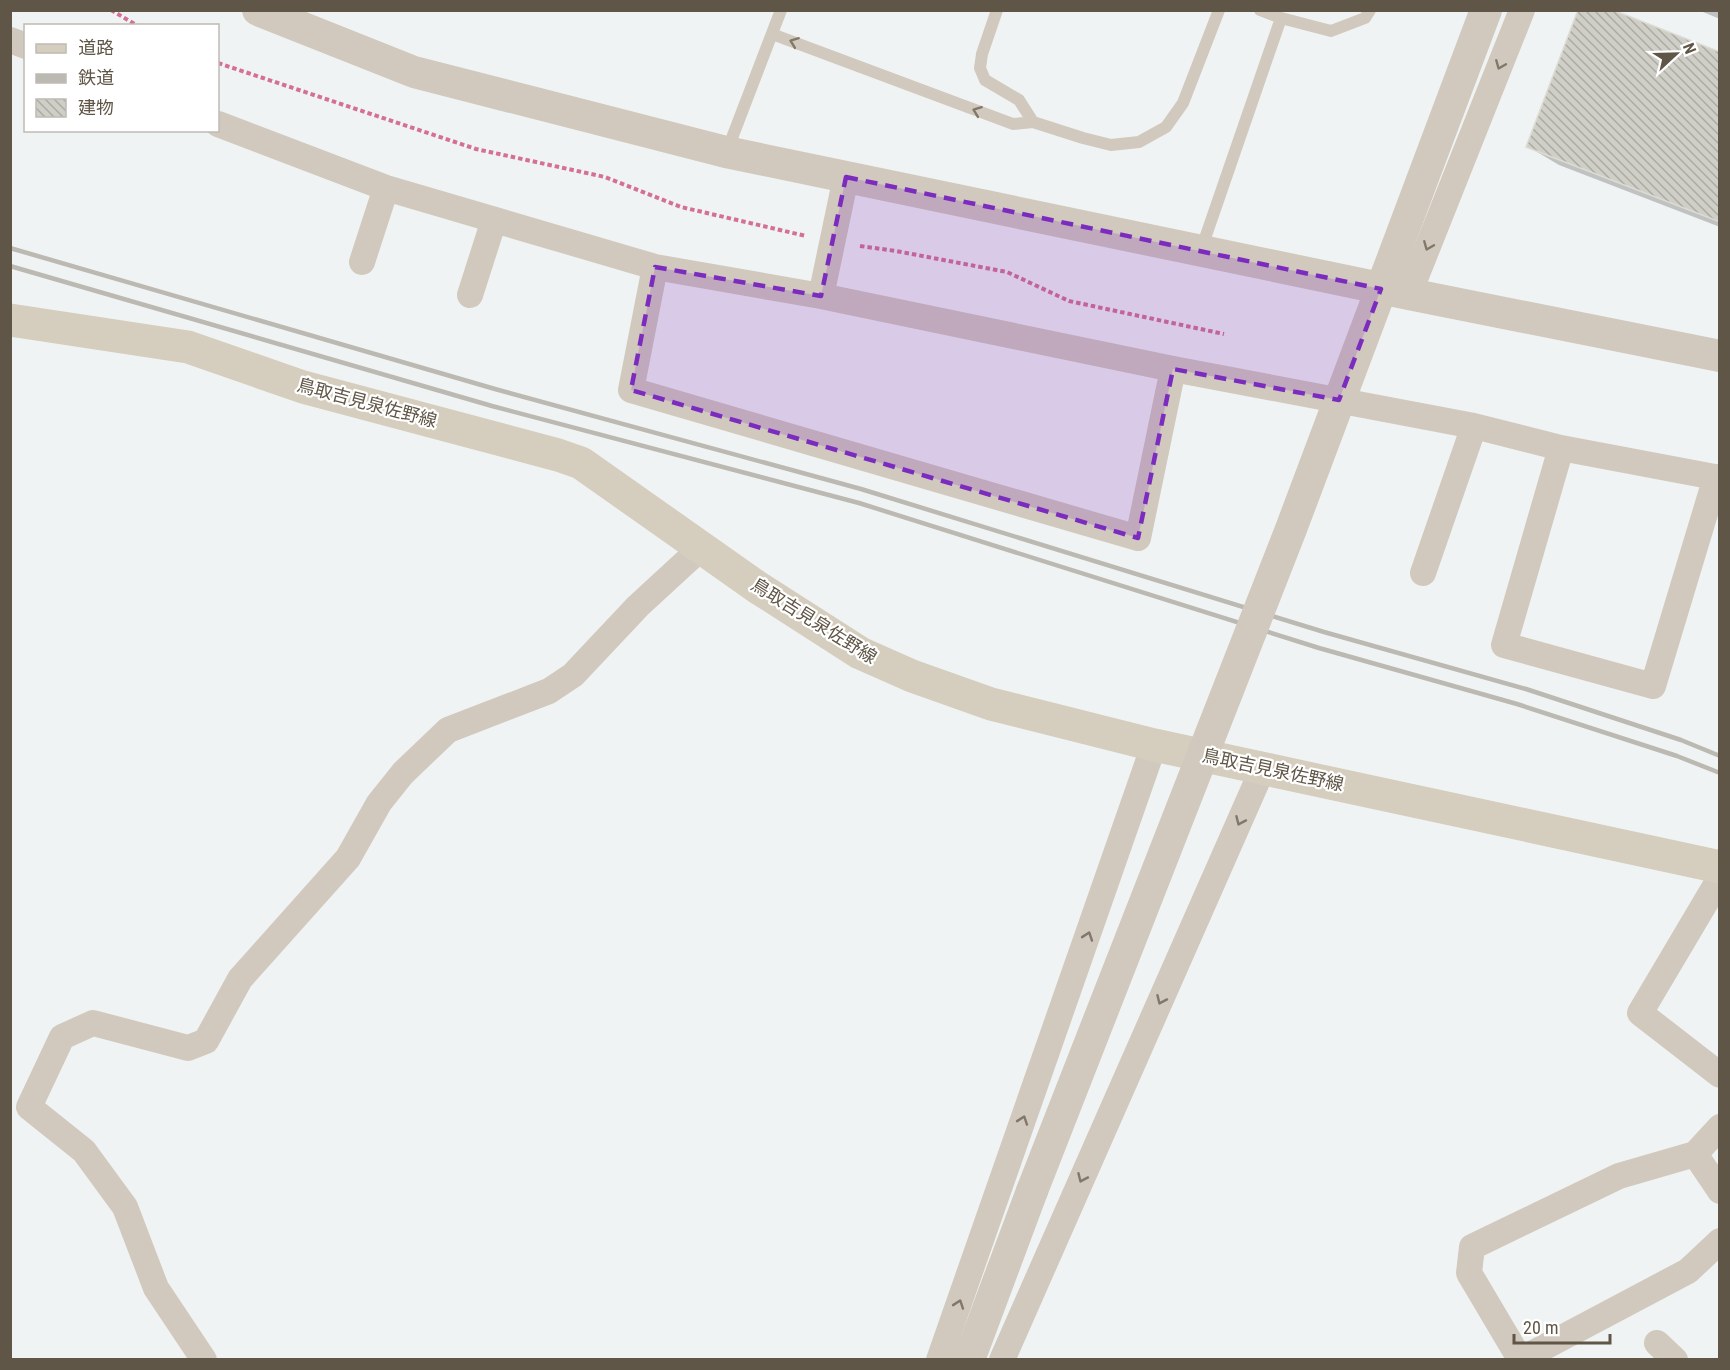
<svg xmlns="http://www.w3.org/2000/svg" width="1730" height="1370" viewBox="0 0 1730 1370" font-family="'Roboto Condensed','Noto Sans JP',sans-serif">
<defs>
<pattern id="building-back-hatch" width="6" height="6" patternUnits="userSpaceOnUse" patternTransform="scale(1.5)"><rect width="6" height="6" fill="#d0cfc7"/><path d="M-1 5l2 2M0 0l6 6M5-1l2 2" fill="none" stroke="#acaba3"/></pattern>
</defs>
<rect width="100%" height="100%" fill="#f0f3f3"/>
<!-- shadow -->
<path fill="#0003" d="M1698,10H1720V19Z
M1720,53V227L1559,165L1527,146Z"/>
<!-- building -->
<path fill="url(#building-back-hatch)" stroke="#dcdbd4" stroke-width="1.5" d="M1578,10H1613L1720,52V222L1526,147Z"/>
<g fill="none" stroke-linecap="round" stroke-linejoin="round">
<!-- path -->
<path stroke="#d47193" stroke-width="4" stroke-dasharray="4.5 3" stroke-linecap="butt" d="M111,10L138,26
M218,63L476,149L605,177L681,207L806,236
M860,246L896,251L1007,272L1069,301L1224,334"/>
<!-- service -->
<path stroke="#d1c9bd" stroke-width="12" d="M997,10L982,54L980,68L985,80L1019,100L1033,122
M1260,10L1281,18L1331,31L1365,18L1370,10
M772,34L1013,124L1033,122L1083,138L1111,145L1139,142L1166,127L1183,103L1219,10
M727,151L781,10
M1201,250L1281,18"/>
<!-- minor -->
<path stroke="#d1c9bd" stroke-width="26" d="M10,40L26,46
M218,124L386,188L655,267L821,296L1173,369L1474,426L1561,448L1720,478
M362,262L386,188
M655,267L631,390L1138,538L1173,369
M1409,294L1522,10
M470,295L494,220
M821,296L846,177
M1561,448L1504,645L1653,686L1716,477
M1423,573L1474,426
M1720,878L1640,1013L1720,1075
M1695,1154L1720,1191
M1657,1343L1675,1360
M1520,1359L1469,1273L1472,1247L1619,1176L1695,1154L1720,1127
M204,1360L156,1288L125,1207L84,1151L29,1107L62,1037L93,1023L188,1048L206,1041L240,979L348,858L379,803L403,773L448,730L549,691L573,675L638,606L701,548
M939,1360L1154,745
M1002,1360L1263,768
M1520,1360L1688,1271L1720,1241"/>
<!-- tertiary -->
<path stroke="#d1c9bd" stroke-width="32" d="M258,10L414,72L726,152L1409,294L1720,356
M969,1360L1032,1191"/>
<!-- secondary -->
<path stroke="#d5cdbd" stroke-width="33" d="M10,320L188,347L303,387L558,455L581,463L757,587L860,653L912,676L991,704L1154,745L1720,867"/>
<!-- rail -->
<path stroke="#bbb9b2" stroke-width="4.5" d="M10,248L495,389L861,489L1324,632L1526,689L1681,740L1720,756
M10,266L492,406L859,503L1319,648L1517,704L1677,756L1720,773"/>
<!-- tertiary-bridge -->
<path stroke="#d1c9bd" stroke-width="32" d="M1032,1191L1291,529L1486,10"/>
</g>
<!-- one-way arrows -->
<defs><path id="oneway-chevron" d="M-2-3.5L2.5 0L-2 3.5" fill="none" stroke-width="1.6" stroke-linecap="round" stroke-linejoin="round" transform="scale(1.5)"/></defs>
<g stroke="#82786a">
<use href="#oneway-chevron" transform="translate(794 42) rotate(-159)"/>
<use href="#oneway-chevron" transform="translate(1500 65) rotate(112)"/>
<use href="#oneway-chevron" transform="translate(977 111) rotate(-159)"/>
<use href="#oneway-chevron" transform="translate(1428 246) rotate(112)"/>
<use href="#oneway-chevron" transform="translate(1240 821) rotate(114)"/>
<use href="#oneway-chevron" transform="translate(1088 936) rotate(-71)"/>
<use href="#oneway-chevron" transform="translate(1161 1000) rotate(114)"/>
<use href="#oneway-chevron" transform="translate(1023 1120) rotate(-71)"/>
<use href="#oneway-chevron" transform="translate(1082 1178) rotate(114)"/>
<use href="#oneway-chevron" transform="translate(959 1304) rotate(-71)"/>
</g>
<!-- marked area -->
<path fill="#7b2cbf" fill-opacity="0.2" stroke="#7b2cbf" stroke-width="4.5" stroke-dasharray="12 8" stroke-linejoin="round" d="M846,177L1381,289L1339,400L1173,369L1138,538L631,390L655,267L821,296Z"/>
<g text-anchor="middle" stroke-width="4.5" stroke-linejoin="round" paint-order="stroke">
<!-- street labels -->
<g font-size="18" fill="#605647" stroke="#fff">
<text transform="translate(367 403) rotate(15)" y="6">鳥取吉見泉佐野線</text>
<text transform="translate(814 621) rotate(32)" y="6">鳥取吉見泉佐野線</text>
<text transform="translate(1273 770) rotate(12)" y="6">鳥取吉見泉佐野線</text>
</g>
</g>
<!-- border -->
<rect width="1730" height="1370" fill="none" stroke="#605647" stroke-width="24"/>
<!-- legend -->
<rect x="24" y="24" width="195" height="108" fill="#ffffff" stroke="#bfbbb5" stroke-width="1.5"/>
<rect x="36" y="44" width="30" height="9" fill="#d5cdbd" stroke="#bfbbb5" stroke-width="1.5"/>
<text x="78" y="54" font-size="18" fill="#605647">道路</text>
<rect x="36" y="74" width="30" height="9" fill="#bbb9b2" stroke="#bfbbb5" stroke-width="1.5"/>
<text x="78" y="84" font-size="18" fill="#605647">鉄道</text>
<rect x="36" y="99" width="30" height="18" fill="url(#building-back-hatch)" stroke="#bfbbb5" stroke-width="1.5"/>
<text x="78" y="114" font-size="18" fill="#605647">建物</text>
<!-- north arrow -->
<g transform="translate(1676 54) rotate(68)" stroke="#ffffff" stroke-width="4.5" paint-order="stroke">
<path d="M0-4.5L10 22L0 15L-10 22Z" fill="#605647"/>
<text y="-9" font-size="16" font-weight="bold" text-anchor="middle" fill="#605647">N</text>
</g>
<!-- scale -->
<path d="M1514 1334v9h96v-9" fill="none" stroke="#605647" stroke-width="3"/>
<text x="1523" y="1334" font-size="18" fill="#605647" stroke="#ffffff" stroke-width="4.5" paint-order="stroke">20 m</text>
</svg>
